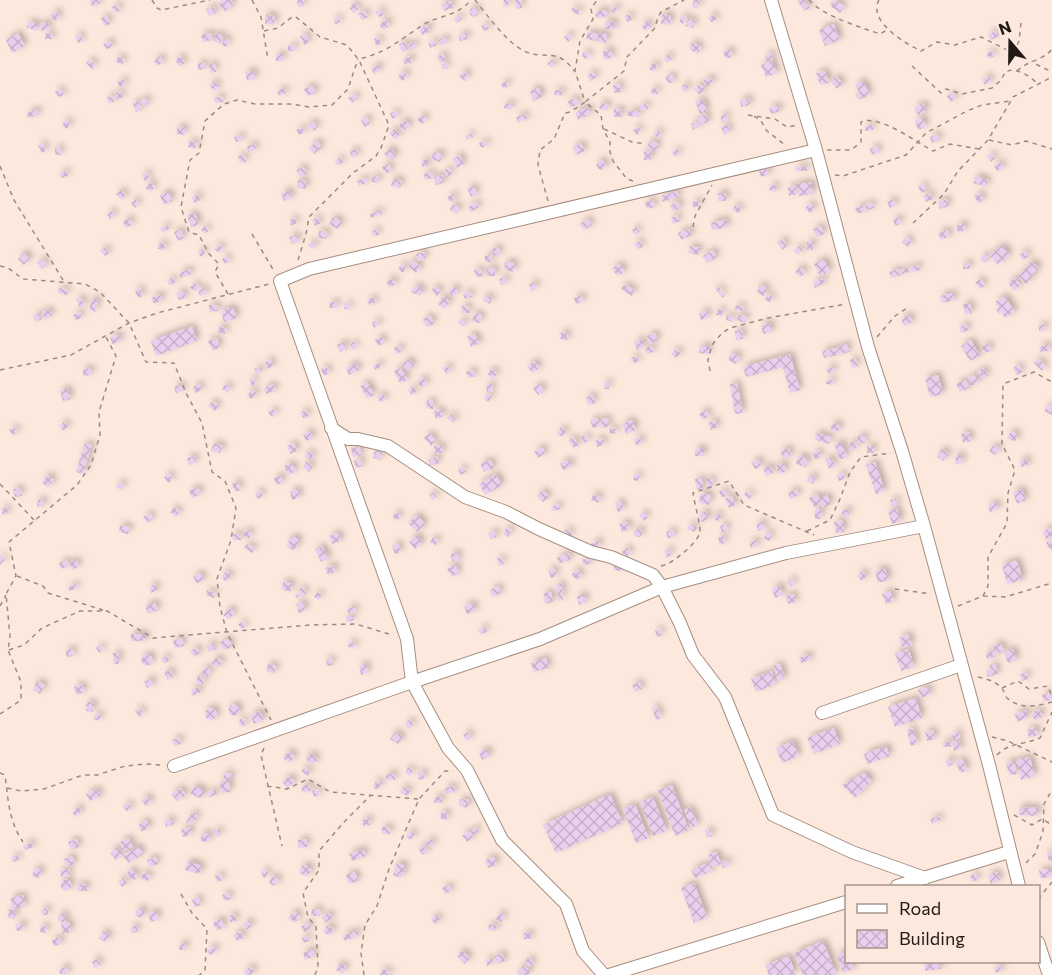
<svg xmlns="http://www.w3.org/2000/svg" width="1052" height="975" viewBox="0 0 1052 975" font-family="Commissioner,sans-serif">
<defs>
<pattern id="building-cross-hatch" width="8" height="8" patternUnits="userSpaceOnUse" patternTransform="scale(1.5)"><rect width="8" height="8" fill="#e9ceee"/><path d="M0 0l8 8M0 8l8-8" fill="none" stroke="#c8b0cb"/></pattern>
<filter id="shadow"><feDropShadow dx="3.5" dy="-3.5" stdDeviation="3" flood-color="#0004"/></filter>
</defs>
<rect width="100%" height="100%" fill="#fde8dd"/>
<!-- building -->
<path fill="url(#building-cross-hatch)" filter="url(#shadow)" d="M90,0H99L100,4L92,7Z
M223,0H231L234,3L225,12L219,4Z
M297,0H303L304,6L298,7Z
M504,0H509L508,7L503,6Z
M515,0H521L522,8L516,9Z
M694,0H700L697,9L692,7Z
M797,0H805L810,8L804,11Z
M834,0L844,6L840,13L830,6Z
M451,1L453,8L444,11L441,4Z
M354,3L359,8L354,13L349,8Z
M118,4L120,11L115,13L112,7Z
M615,5L618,10L614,14L610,9Z
M214,7L216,13L209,16L206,9Z
M573,7L581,11L579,15L571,11Z
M469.5 12a4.5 4.5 0 1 1 9 0a4.5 4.5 0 1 1-9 0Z
M381,9L384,15L379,17L375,12Z
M606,10L608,16L596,18L595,12Z
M57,11L60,19L54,21L51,14Z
M364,11L368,17L362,20L358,14Z
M630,14L632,20L627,22L624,16Z
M662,14L671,16L670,25L661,24Z
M713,14L717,19L712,23L708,18Z
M265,15L275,16L274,25L265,24Z
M458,15L462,18L457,23L454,19Z
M682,15L687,17L683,24L679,22Z
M107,16L110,24L104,26L101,18Z
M339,17L340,23L335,24L334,18Z
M385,19L390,24L384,30L379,25Z
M688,19L695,21L693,28L685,26Z
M29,21L39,25L37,31L26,27Z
M605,21L615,22V29H605Z
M647,21L651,27L645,31L641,26Z
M48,22L50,28L42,31L40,24Z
M486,23L489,29L484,31L481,26Z
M834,24L840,40L825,46L819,30Z
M428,25L430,32L422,35L419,29Z
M996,31L999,36L991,40L988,34Z
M588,32L597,34L596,41L586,39Z
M18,33L25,46L12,53L6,40Z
M46,33L53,34V39H45Z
M211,33L212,40L203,42L201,35Z
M216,33L223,36L220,44L213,41Z
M466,33L468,39L460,41L458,36Z
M569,33L572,38L568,42L564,37Z
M598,33L607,34L606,43L597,42Z
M80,34L83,41L78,43L75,35Z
M306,34L309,42L304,45L300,36Z
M379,37L381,44L376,46L374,39Z
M445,37L448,43L441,45L439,40Z
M225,38L230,41L226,47L221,45Z
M435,40L437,45L430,48L428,43Z
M110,41L113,47L106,49L103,44Z
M405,42L408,49L402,52L399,44Z
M414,42L416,47L410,50L408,45Z
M692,42L701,47L698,54L689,49Z
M295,45V51H288V46Z
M610,49L613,57L605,60L602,52Z
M724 54a4 4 0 1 1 8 0a4 4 0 1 1-8 0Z
M990,51L995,54L991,59L986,55Z
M582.5 55a3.5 3.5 0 1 1 7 0a3.5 3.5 0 1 1-7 0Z
M442,53L446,59L440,63L437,57Z
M772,53L773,59L767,61L765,55Z
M276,54H283V61H276Z
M668,54L672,59L667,63L664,58Z
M119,56L125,61L121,65L115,61Z
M159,56L164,61L158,66L154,62Z
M180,56L185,63L180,67L175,60Z
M410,56L413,62L405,65L403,60Z
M90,59L96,66L92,69L86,63Z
M552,60L556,64L552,68L547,64Z
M772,61L777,73L766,77L761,65Z
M446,62L448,68L443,70L441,64Z
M198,63H205V69L198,70Z
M652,63L658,65L654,72L649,69Z
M209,64H215L216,72L210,73Z
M378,65L381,70L374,74L371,68Z
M464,70L469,75L465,81L459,76Z
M254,71L256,79L247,80L245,72Z
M403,71L408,75L403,81L398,77Z
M825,71L829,83L820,85L816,73Z
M593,72L597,77L590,81L587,75Z
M666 79a4 4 0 1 1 8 0a4 4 0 1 1-8 0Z
M989,76L991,82L985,85L982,79Z
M710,77L714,82L706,87L703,81Z
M836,77L843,83L837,89L831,82Z
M123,79L126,85L120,87L117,82Z
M213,81L219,86L215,91L209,86Z
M507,81L509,86L503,89L501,84Z
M863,81L870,95L858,100L855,94L859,92L855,84Z
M620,84L621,92L614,93L613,85Z
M699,84L705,88L700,95L694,90Z
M681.5 88a3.5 3.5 0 1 1 7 0a3.5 3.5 0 1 1-7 0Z
M313,86L316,93L307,96L304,89Z
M284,88L286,93L279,96L277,91Z
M539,88L542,97L533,101L530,91Z
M657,88L658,94L652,95L651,89Z
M61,89L64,95L58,97L55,91Z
M555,90L563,91L562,96L554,95Z
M121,91L123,97L117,100L115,93Z
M953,93L956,99L950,102L947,96Z
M355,94L358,98L352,103L348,98Z
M113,96L114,102L108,103L107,97Z
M222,96L223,102L215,103L214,98Z
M145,97L149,103L144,107L140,101Z
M576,98L579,104L570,108L568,101Z
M749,98L750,105L741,107L740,100Z
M703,99L707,111L700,114L695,102Z
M138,101L142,110L136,112L132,103Z
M601,102L609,105L607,111L599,108Z
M505,103L513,104L512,110L504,108Z
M923,103L927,110L918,115L914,108Z
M647,104L648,109L640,110V105Z
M778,105L780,111L771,114L769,108Z
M588,107L591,114L578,120L575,113Z
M37,109L39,115L28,118L27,113Z
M614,109H621L622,117H614Z
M397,111L398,117L392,119L390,113Z
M628,111H640L639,117L628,116Z
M422,114L427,119L422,124L417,120Z
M525,114L527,119L518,122L516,117Z
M706,114L709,121L701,125L698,118Z
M726,114L728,120L722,122L720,116Z
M367,117L370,124L364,127L361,120Z
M923,117L926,127L918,130L915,120Z
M66,120L71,124L67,129L62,125Z
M407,120L410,127L402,131L399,124Z
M311,121L318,126L314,131L307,126Z
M698,121L700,127L693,130L691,124Z
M728,125L730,132L724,135L721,127Z
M873,125V130L865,131V126Z
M638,126L641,131L637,135L633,130Z
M177,127H185V135L177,134Z
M302,127L305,132L299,135L296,130Z
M394,129L400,134L396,139L389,134Z
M658,130L662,135L657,138L653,133Z
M471,133L473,137L467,140L465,136Z
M937,134L940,140L932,143L930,137Z
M242,135L243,140L236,142L234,137Z
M648 146a5 5 0 1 1 10 0a5 5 0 1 1-10 0Z
M189,141L197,143L195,149L188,147Z
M317,141L322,147L314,154L309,148Z
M487,141L488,145L481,148L479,143Z
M43,143L46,151L42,153L38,145Z
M581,143L585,151L576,155L573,147Z
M255,144L256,150L248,152L247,146Z
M877,146L880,152L872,155L870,149Z
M55,148H61V155H55Z
M391,148L396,156L390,161L384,153Z
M677,149L680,154L675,157L672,152Z
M350,150H357L358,156L351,157Z
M644,151H651V160H644Z
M434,152L443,154L440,162L431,159Z
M992,153L995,158L991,162L987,156Z
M244,155L246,162L240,163L238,156Z
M460,155L464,164L457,168L453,159Z
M341,158L343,163L337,165L335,160Z
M422,160H428V167H422Z
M596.5 165a4.5 4.5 0 1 1 9 0a4.5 4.5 0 1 1-9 0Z
M1001,162L1003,168L997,171L994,165Z
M389,164L392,171L386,174L382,167Z
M796,166L807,167V171H796Z
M303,167L307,173L300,177L296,170Z
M449,168L452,174L447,177L444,170Z
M767,168L769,175L761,177L759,171Z
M66,171L68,176L61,178L59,173Z
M147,172L150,179L145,181L142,174Z
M432,172L433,178L425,180L424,174Z
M443,175L444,183L436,185L434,177Z
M372,176L379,177V183L372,182Z
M976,176L988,180L986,187L973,183Z
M366,178L368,182L359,186L357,181Z
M393,178L402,181L400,188L391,186Z
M298,180L306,181V189L297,188Z
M150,182L155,186L151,192L145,188Z
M811,182L813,194L799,196L797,184Z
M924,184L926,191L921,193L918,187Z
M770,185L777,186L776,192L769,190Z
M795,185L797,194L789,196L788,187Z
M474,186L477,195L471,197L467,188Z
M121,190L126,195L122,200L116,194Z
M289,190L292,198L284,201L281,194Z
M677,191L679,197L663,202L661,196Z
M169,192L172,201L163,205L160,195Z
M718,193H726V201H718Z
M930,193L933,199L926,202L923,196Z
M980,193L984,200L978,203L974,196Z
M198,194L200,201L194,203L192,197Z
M454,194L455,200L449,202L448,196Z
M136,199L139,204L135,208L131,203Z
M893,199L896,205L890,208L887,202Z
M947,199L949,206L940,209L938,202Z
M653,200L655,207L647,209L645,202Z
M698,200L700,206L694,208L691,203Z
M677,201L681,207L674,212L670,206Z
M476,202L479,207L471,212L468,207Z
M871,202L874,208L868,210L866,204Z
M810,203L815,208L810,213L805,208Z
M453,204L460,208L457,214L450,210Z
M735,205L741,207L739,213L732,210Z
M864,205L866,211L858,214L855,208Z
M112,210L115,216L110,219L107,214Z
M380,210L382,214L371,218L370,214Z
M195,213L199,225L191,227L187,215Z
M677,215L680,221L673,224L671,218Z
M318,217L320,224L315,226L312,220Z
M333,217L342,222L338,229L329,225Z
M899,217L901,224L895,226L893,219Z
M129,218L133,224L126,228L123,222Z
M295,218L297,223L291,226L289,220Z
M588,219L592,225L584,230L580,224Z
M726,219L728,227L712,230L711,223Z
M963,223L966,230L958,233L956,226Z
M168,225L169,229L162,232L160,228Z
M205,226L209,230L206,234L201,230Z
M821,226L824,234L816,237L813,229Z
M636,227L640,232L635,235L632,230Z
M180,229L184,238L178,241L174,232Z
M377,229L379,235L373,236L371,231Z
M689,229L692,235L681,240L678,233Z
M948,230L950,236L941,240L938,233Z
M319,231L328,232L326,239L318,238Z
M296,235L299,241L292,244L289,237Z
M906,237L912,242L908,247L902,242Z
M783,239L787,246L782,250L777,243Z
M313,241L317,246L312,249L308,245Z
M640,241L643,247L637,249L634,243Z
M160,242L166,245L163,251L157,248Z
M807,242H813V250H807Z
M218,244L223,248L219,253L214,249Z
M1002,245L1010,255L998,265L989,255Z
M690,246L700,248L698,255L688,253Z
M799,246L803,250L798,255L794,251Z
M104,247L109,253L105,256L100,251Z
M492,248H500V255H493Z
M203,249L205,254L200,257L198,251Z
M713,250L717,257L707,263L703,256Z
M1025,251L1029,256L1023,260L1019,255Z
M24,252L30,258L24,265L18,259Z
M424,252L426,258L418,261L416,254Z
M986,254L989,259L984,263L980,258Z
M492,255V262H485V256Z
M227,256L230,261L224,264L222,259Z
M42,259L47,265L42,269L37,263Z
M824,259L830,271L820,276L814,264Z
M413,260L421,267L416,273L408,266Z
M1032,261L1039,268L1026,284L1018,277Z
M505,262L515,263L514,272L504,270Z
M963,263H970V269H963Z
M402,264L407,268L403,273L398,269Z
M620,264L625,272L617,276L612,268Z
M918,265L920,270L912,272L910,267Z
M800,267L806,272L801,277L795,272Z
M487,268H495V276H487Z
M909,268L910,272L903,274L901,270Z
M190,269L192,274L181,278L179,273Z
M481,269L483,276L476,277L474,270Z
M899,269L901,275L891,278L889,272Z
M505,277L507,283L501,285L499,279Z
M1015,277L1021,285L1014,291L1008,283Z
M173,278L175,283L169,285L167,280Z
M393,278L396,283L390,288L386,282Z
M824,278L825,282L815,288L813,282Z
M981,279L985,286L980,289L975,282Z
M535,282L537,288L531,291L529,284Z
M193,283L199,286L197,291L190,288Z
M624,284L635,291L632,296L621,289Z
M415,285L424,290L420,296L411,292Z
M759,285L767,287L764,296L757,293Z
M435,286L441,291L437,296L431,291Z
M718,286L725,296L722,298L715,288Z
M456,287L458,294L451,296L449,289Z
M59,288L68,290L67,295L58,293Z
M140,288L143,296L138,298L135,290Z
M205,288L207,294L200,296L198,291Z
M184,291L186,298L179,300L176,293Z
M470,291L472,297L465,299L463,294Z
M953,293L955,300L942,303L940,296Z
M160,294L163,300L154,304L151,298Z
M767,294L773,297L771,302L765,300Z
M485,295L492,298L490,304L483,301Z
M581,295L584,301L576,304L574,298Z
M444,296L450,302L444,309L438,304Z
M1005,296L1015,312L1005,318L1001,312L999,314L996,310L999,308L995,302Z
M81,297L85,305L80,308L76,299Z
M373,297L376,302L370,306L367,300Z
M92,298L98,300L95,312L89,310Z
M329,302H337V308H330Z
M345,303L350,304L349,310L344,309Z
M970,303L972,313L965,315L963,304Z
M209,305H218V311L209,312Z
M736,305L744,307L742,312L735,310Z
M462,306L470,307L469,313H461Z
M233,307L237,318L224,322L221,311Z
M49,309L52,316L45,319L42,312Z
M718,309L723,310L722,316L716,315Z
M707,311L709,317L701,320L699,313Z
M80,312L82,318L75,320L73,315Z
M39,313L42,319L36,322L33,316Z
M474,313L482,315L480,323L472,322Z
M739,314L747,317L745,323L737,320Z
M727,315L734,317L733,322L726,320Z
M909,315L913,322L904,326L901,319Z
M431,316L434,324L426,327L423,319Z
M463,319L467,324L462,327L458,322Z
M378,320L380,324L374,328L372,323Z
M770,323L772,332L763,334L761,325Z
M966,324L969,330L961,333L959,327Z
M1044,324L1046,330L1040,332L1038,326Z
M192,326L197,341L156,356L151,341Z
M220,326L227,329L224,335L217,332Z
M742,330L743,339L736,340L735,331Z
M561,332L568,333L567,341L560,339Z
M655,333L658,340L650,344L647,336Z
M119,334L121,341L112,344L110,337Z
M475,334L480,343L471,347L467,337Z
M382,337L385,343L378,346L375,339Z
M217,338L220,348L212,350L208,341Z
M642,339L644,347L637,350L634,342Z
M971,340L980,356L970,361L961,346Z
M344,342L347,349L340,352L337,345Z
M354,342L357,348L352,350L350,343Z
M847,344L849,352L839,355L837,347Z
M989,344L991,351L984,353L982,346Z
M1048,344L1050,350L1041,353L1039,347Z
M400,346L402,352L396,354L394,348Z
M652,346L654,352L647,354L645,348Z
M700,346H709V354L699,353Z
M836,348L838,355L824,358L822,351Z
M676,349L681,353L676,358L671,354Z
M731,353L740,356L736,364L728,360Z
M790,354L800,390L790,393L783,367L746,377L743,367Z
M634,356L639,359L636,364L630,360Z
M855,358L858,366L852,368L850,360Z
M270,359L274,365L268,369L264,364Z
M409,359L414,366L407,371L402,364Z
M1038,359L1046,367L1042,371L1034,363Z
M534,361L540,367L533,373L527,367Z
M380,362L382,366L375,370L373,366Z
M356,363L359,370L349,375L346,368Z
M448,365L451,371L446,374L443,368Z
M1019,365L1022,372L1017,375L1013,368Z
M326,366L330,373L324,376L321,369Z
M833,366L835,371L829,374L826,369Z
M261,367L262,372L256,374L254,369Z
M91,368V375L83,376V369Z
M401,368L408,380L400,383L394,371Z
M983,368L988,375L982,379L977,372Z
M491,369L497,373L494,379L487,374Z
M473,370L476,376L468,378L466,372Z
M976,374L979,382L971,386L967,378Z
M938,375L943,394L930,397L925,378Z
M253,377L256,384L252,386L249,379Z
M425,378L427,385L420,387L418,380Z
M827,379L834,380L833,385L826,384Z
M966,380L969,388L960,392L956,384Z
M605,381H609V389H604Z
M367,382L374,395L367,398L360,386Z
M737,383L743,413L735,414L730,384Z
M181,384L184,391L176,393L174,387Z
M200,384L202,390L195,393L193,387Z
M225,384L231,388L228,393L222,389Z
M273,384L276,390L266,394L264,388Z
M492,384L493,391L487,392L486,385Z
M540,384L544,392L538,395L533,388Z
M413,387L417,392L412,395L408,390Z
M67,388L71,399L63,401L60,391Z
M252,389L257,393L251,399L247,396Z
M487,393L492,396L489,402L484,399Z
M383,394L386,400L380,402L377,396Z
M593,395L595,403L588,405L586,397Z
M427,400L433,401V409L426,408Z
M213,401L219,406L215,411L208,406Z
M1048,405L1052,407V415L1044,411Z
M273,409L277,413L272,417L268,412Z
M440,409L444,416L436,419L433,412Z
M305,410L309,416L304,419L300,413Z
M706,410L710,416L703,420L699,414Z
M451,414L456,419L453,423L447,418Z
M597,418L600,426L593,428L590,421Z
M608,418L609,426L602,428L600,419Z
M632,420L636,430L626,434L622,424Z
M715,420L718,427L711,430L708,423Z
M64,422L68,426L64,431L59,426Z
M836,422L841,429L834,433L830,427Z
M14,427L18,432L13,435L9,430Z
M561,427L566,431L563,437L557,434Z
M610,428L617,429L616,434L609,433Z
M310,431L313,439L306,441L303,434Z
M1011,431L1018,435L1015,442L1007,438Z
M969,432L971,441L963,443L961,434Z
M429,433L436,440L431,446L424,438Z
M816,433L831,437L829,444L815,440Z
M587,435L589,441L584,443L581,437Z
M858,436H866L865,443H857Z
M573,437L579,445L574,448L568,441Z
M641,437L642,444L636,445L634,439Z
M603,438L605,444L597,447L595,441Z
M841,442L847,457L840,460L834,444Z
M850,442L857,443L855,450H849Z
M85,443L92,445L83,474L76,472Z
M214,443L223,446L220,453L211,451Z
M294,443L297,451L290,454L287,446Z
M442,445L443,453L435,454L434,446Z
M994,445L1000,449L995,455L989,451Z
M359,446L362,455L353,457L351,448Z
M867,446H874V453H867Z
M542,447L546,453L538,458L534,452Z
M704,448V456H695V449Z
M789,448L791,456L783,459L780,451Z
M375,449L383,452L380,460L373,458Z
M942,449L949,454L943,461L937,457Z
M819,450L821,457L815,460L813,453Z
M306,452L313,453L312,459L305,458Z
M961,454L963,463L956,464L955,456Z
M799,455L808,458L806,467L796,464Z
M194,456L197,462L189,465L187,458Z
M437,456L439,463L430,466L428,460Z
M831,457L835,466L829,469L825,459Z
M360,459L363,466L356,468L354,461Z
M759,459L762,466L755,469L751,462Z
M1027,459L1029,465L1021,467L1020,460Z
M491,460L494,468L484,472L480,464Z
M570,460L572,467L563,470L560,463Z
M306,462L313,466L309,472L303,468Z
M875,462L885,491L876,494L866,465Z
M291,463L296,471L288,475L284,466Z
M784,463L786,472L778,474L776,465Z
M770,465L773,473L766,476L763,468Z
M463,467L466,472L461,475L458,469Z
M168,473L173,478L169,483L164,478Z
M635,473L640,475L638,481L633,480Z
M843,473L845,479L839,481L837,475Z
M496,474L502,485L485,495L479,484Z
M47,475L54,480L48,488L42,483Z
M280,475L283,483L276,485L274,478Z
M810,475L816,478L813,484L806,481Z
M701,478L704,489L697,490L695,479Z
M712,478L713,486L708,487L706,479Z
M237,481L241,490L235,492L232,483Z
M119,482L125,485L121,490L116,487Z
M198,487L201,494L192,498L189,491Z
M20,488L22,496L15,497L13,489Z
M298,489L300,497L292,500L290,491Z
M724,489L727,495L722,498L719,492Z
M797,489L799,495L790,499L788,493Z
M1022,489L1026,500L1017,504L1013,492Z
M260,490L263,496L258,499L255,493Z
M543,490L549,497L543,502L537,496Z
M746,491L752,495L750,499L744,495Z
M433,492L437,497L432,500L429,495Z
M701,493L711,495L709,505L699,503Z
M593,494L601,497L598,503L591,500Z
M817,494L819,499L827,495L831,504L823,508L821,503L814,507L809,498Z
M732,496L736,505L729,508L725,499Z
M38,499L44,500V507L37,506Z
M896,499L897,505L892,507L890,500Z
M621,501L624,510L618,512L615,503Z
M996,502L999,509L990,512L988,505Z
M559,504L561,509L553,511L551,507Z
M6,507L9,513L3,515L1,509Z
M174,507L180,512L176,517L170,512Z
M821,508V519H815V509Z
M897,508L901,521L892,524L888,511Z
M842,510H849V516H842Z
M706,511L709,519L702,522L699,514Z
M397,512L401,517L396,521L392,516Z
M644,512L648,518L643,521L639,515Z
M150,513L153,519L147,523L143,517Z
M717,513L722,518L718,522L713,517Z
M417,515L425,524L417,532L408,523Z
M842,520L844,532L836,534L834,522Z
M628,522L630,529L622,532L619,524Z
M763,522L765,529L758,531L756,524Z
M690,524L697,527L695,532L687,529Z
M726,524L728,531L722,533L720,526Z
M120,525L130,527L128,534L119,532Z
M507,527L512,530L508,537L503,534Z
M1052,527V536L1046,539L1042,532Z
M569,529L572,536L567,538L564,530Z
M634 533a4 4 0 1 1 8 0a4 4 0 1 1-8 0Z
M245,530L252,532L249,539L243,536Z
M673,530L675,536L668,539L666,532Z
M495,531L497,537L491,539L488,533Z
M766,532L772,534L770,541L764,539Z
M338,533L341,541L332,544L329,536Z
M233,534H240L241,540H233Z
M416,535L423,542L415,549L409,542Z
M292,536L300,540L294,551L286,546Z
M724,536L725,543L720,545L718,537Z
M434,537L439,541L435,546L430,542Z
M1052,539V549L1050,550L1046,542Z
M598,540L601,545L594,550L591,544Z
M756,540L758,546L751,548L749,542Z
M398,543L401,552L395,554L392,545Z
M247,544L255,548L252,553L244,548Z
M322,546L329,559L321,562L315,549Z
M627,547L631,553L626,557L622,552Z
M670,549L671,556L666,557L665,550Z
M457,552L460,560L453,562L450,554Z
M569,553L571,559L559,564L557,558Z
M0,554L5,559L0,565Z
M501,557L504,564L499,566L497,559Z
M588,557L591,563L584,566L582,560Z
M67,560L69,566L61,569L59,563Z
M77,560L79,567L72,570L69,562Z
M1017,560L1023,580L1007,584L1002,565Z
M455,564L459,573L452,577L447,569Z
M614,564L624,565L623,571L614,570Z
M333,565L336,572L328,575L325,568Z
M554,568L557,576L551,578L548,570Z
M885,568L889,580L878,583L875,571Z
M577,569L582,575L577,580L571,575Z
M226,571L231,575L227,582L221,578Z
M862,571L867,576L862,581L857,576Z
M201,573L204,581L196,583L193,576Z
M791,578L795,584L791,587L787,582Z
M284,581L293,584L290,592L281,589Z
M561,583L564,591L561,592L563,600L559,601L556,585Z
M77,584L78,588L69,591L68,587Z
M155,584L158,590L151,593L149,587Z
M780,585L783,595L775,598L772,588Z
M499,586L501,593L492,597L490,590Z
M304,587L306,594L297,598L295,595L300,593L299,589Z
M207,590L216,593L214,598L206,595Z
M890,591L894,601L886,604L882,594Z
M317,592L322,595L319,600L314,597Z
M551,592L553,602L545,604L544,593Z
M584,594L586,602L579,605L577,596Z
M794,594L796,602L788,604L785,596Z
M155,602L158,610L148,614L145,606Z
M303,602L306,610L299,613L296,604Z
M473,603L476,611L467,614L464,606Z
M354,606L356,612L349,614L347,609Z
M230,608L235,613L229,619L223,615Z
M346,616H353V621L346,622Z
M244,622L246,627L241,629L238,624Z
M485,627L487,632L480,634L478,630Z
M660,628L662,635L657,637L655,631Z
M131,634H146V641H131Z
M908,634L912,645L903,648L899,638Z
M182,638L184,646L175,648L173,641Z
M229,639L232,647L223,650L220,642Z
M350,641L356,644L353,649L347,646Z
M213,643L216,649L209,652L206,646Z
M1001,643L1004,651L995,655L992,647Z
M100,645L104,650L99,653L96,648Z
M197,647L200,653L194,657L190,651Z
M66 653a4 4 0 1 1 8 0a4 4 0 1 1-8 0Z
M909,649L914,667L901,671L895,653Z
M1013,649L1017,660L1008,663L1004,652Z
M992,651L995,656L988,660L985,654Z
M113,653H119V664H114Z
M809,654L811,660L801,663L799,658Z
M141.5 660a5.5 5.5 0 1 1 11 0a5.5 5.5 0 1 1-11 0Z
M167,656L169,661L163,663L161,658Z
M216,657L223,661L218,668L211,664Z
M331,658L333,665L327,666L326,659Z
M546,658L549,668L534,672L531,663Z
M268,664L276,666L275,673L267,672Z
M366,664L368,673L361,675L359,665Z
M780,664L785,679L778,681L773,666Z
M995,664L998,674L988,677L986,671L991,670L990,665Z
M204,667L211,669L208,677L202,675Z
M171,670L173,678L167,680L164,672Z
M772,671L776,684L756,692L751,679Z
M1027,673L1028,679L1022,681L1020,674Z
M198,676L205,678L203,685L196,683Z
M152,679L154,685L147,688L144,681Z
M37,681L45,685L40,694L33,690Z
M640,682L642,689L635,692L632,685Z
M82,684L85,692L77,695L74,687Z
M198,687L201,692L193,696L191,690Z
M928,687L931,694L921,698L918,690Z
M1049,693L1051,700L1044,702L1042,695Z
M916,698L922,718L895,727L888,707Z
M87,702L94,703L93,712L86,711Z
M228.5 710a5.5 5.5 0 1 1 11 0a5.5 5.5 0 1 1-11 0Z
M657,706L661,718L656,720L652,707Z
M205 714a6 6 0 1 1 12 0a6 6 0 1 1-12 0Z
M139,708L144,713L140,717L135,711Z
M1039,709L1043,716L1035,721L1031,714Z
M1026,710L1028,717L1017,722L1015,714Z
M260,711L264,719L254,724L250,715Z
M96,713L102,716L100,721L94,719Z
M240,719L246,720L244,727L239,725Z
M408,720L414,723L410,729L405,725Z
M1035,727L1038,735L1029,738L1027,730Z
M834,728L840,744L814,754L807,738Z
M913,728L917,744L911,746L907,730Z
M933,730L935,739L927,741L925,732Z
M395,732L403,737L398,744L390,739Z
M468,732L472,738L467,741L463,735Z
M959,732L960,738L953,740L952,734Z
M179,737L181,744L174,746L172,740Z
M793,741L799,756L782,763L776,748Z
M950,741L951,747H943V742Z
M959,741L961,749L954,751L952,742Z
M886,746L890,756L867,764L864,754Z
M487,749L490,756L482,760L479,752Z
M288,751L295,756L290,763L283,758Z
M310,753L318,760L312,765L305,758Z
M1030,757L1035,776L1021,780L1016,760Z
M951,758L953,764L948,767L945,761Z
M963,759L967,771L960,773L956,761Z
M1014,761L1017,774L1009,775L1006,762Z
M304,767L311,772L308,776L301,771Z
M408,767L413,771L410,776L405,773Z
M423,771L425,778L419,780L417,773Z
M224,773L232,774L230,781L223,780Z
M864,773L872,781L855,798L842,785Z
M386,774H395V780H386Z
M290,776L295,782L287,788L282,782Z
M377,780L382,783L377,790L373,787Z
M220,782H230V792L221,793Z
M309,784L311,791L303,793L301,787Z
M672,785L689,830L675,836L658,790Z
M194,786L205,791L202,799L190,794Z
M454,786L455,792L446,794L445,788Z
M402,787L410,790L408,796L400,793Z
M181,788L186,795L177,801L171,794Z
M97,789L101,796L90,801L86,794Z
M318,789L320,795L314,797L312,791Z
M216,790L217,795L209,797L208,792Z
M610,794L623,823L556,853L543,825Z
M148,796L152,802L146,806L141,800Z
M435,797H442V803H434Z
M653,797L667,831L653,836L640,802Z
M460,799L469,800L468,808L459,806Z
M129,803L132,809L126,811L123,805Z
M635,804L649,838L636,843L623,809Z
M78,806L82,810L76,817L72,813Z
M690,807L698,825L691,828L684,810Z
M1019,807L1038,808V816L1019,815Z
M443,811L449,815L445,821L439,817Z
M193,812L198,816L191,825L186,822Z
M940,816L941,820L932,824L930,819Z
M369,818L370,825L363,826L362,820Z
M172,819L174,824L166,827L164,821Z
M146,820L150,827L142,832L138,825Z
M190,827L192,834L183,837L181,830Z
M382,827H390V834H382Z
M476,827L479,831L473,835L470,831Z
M710,829L713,836L707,838L705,831Z
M214,830H220V836H214Z
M410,831L415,834L411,840L406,837Z
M468,831L473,837L467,842L462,836Z
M202,833L210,834L209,842L200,841Z
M129,838L133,847L123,851L120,842Z
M77,839L79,847L71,850L68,842Z
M307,839V847L298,848V840Z
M428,839L434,841L432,847L426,845Z
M32,842L34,847L24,850L23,846Z
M423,845L428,852L423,855L418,849Z
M138,846L143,854L128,863L123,855Z
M117,847L123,854L116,860L110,853Z
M363,849L366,856L352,861L349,854Z
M1052,850V861L1049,862L1047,851Z
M717,852L721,864L711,868L707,855Z
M18,855L19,860L13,862L11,857Z
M72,856L75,864L67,867L64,859Z
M156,857L158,864L149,867L147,860Z
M494,857L497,865L488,868L485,860Z
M727,860L729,866L723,868L721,862Z
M188,861L202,866L200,874L185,870Z
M397,863L406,866L401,878L393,875Z
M708,863L712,871L695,878L691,870Z
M303,864L312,869L307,877L299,873Z
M35,868L42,870L39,878L32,876Z
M69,869L70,876L61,877L60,870Z
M130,869L138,875L134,881L126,875Z
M266,869L269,874L264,878L261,872Z
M1051,869V877L1040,878L1039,870Z
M144,872L151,876L147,882L141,878Z
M355,872L358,881L349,884L346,875Z
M997,872L1000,880L991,884L988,875Z
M221,874L223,880L217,882L215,876Z
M970.5 878a3.5 3.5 0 1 1 7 0a3.5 3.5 0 1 1-7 0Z
M269.5 881a4.5 4.5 0 1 1 9 0a4.5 4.5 0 1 1-9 0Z
M123,878L127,883L122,887L118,882Z
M60.5 885a5.5 5.5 0 1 1 11 0a5.5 5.5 0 1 1-11 0Z
M694,883L707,917L694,923L681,888Z
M78,884L87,885V891H77Z
M449,885L452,891L445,894L442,888Z
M229,893L231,899L224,901L222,895Z
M23,895L25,907L12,909L11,898Z
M198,897L201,905L194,907L192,900Z
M48,908V915H42L41,909Z
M135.5 913a4.5 4.5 0 1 1 9 0a4.5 4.5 0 1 1-9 0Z
M9,909L15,910V919L8,918Z
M312,909L321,910L320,916H311Z
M156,911L159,919L151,922L148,914Z
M294,911L300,916L295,923L288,918Z
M329,913L333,918L325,923L322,917Z
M499,913L505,915L502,922L496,920Z
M234,914L237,921L231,923L228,916Z
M58 918a4 4 0 1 1 8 0a4 4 0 1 1-8 0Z
M435,915L440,919L436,925L431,920Z
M220,918L225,926L217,931L213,923Z
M249,920L252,926L247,930L243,924Z
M69,922L71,932L63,934L61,923Z
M23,923L24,930L17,931L16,924Z
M308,923L311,928L304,932L301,926Z
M489,924L497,926L496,931L488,930Z
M41,925L47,927L46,933L40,932Z
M136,925L138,931L132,934L130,928Z
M326,926L334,928L331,935L323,933Z
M357,930L359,935L345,941L342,936Z
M103,931L110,935L106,942L99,939Z
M241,931L244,938L237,941L233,935Z
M523,933H531V939H523Z
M308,936L309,941L303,943L302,937Z
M60,937L62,944L54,946L52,940Z
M823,941L837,975H803L794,953Z
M180,943H186V950H179Z
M214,946L217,951L210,955L207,950Z
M312,949L315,956L305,960L303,953Z
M462,950L470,958L464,964L457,956Z
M846,951V962H851L854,969L843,973L837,955Z
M502,953L505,961L497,964L495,956Z
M789,956L796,975H769L765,965Z
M492,958L493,964L487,966L486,960Z
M531,958L534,964L528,967L525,960Z
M98,959L101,965L94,968L92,961Z
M924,962H940L941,969L925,971Z
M339,963L346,966L343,974L336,970Z
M524,965L531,972L527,975H520L517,972Z
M1000,965L1002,971L996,973L994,967Z
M62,966L69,969L66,975L59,973Z
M251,966L255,971L250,975H246L243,972Z
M384,968L393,975H379Z"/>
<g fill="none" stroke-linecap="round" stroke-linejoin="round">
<defs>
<path id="minor" d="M771,0L816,150L868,347L902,451L924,526L989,765L1019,886
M816,150L309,269L280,281L407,639L412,682L540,639L662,587L786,553L924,526
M331,428L348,439H358L388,446L465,497L506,512L539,529L591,552L611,557L653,575L662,587L680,623L693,655L725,697L773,815L852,852L925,878
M822,713L961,665
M174,766L412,682L448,748L467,770L502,840L566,904L583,951L604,975
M897,886L1009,852
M1038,942L1049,975
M609,975L846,902"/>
</defs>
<!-- minor casing -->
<use href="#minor" stroke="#a58e80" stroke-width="14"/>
<!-- path -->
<path stroke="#9b8c83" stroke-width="1.5" stroke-dasharray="4.5 4.5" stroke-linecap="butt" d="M152,0L157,8L161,10L210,0
M252,0L261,17L268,60
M475,0C489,17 505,41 524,51C544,61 557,46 574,71
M809,0C823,16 860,27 880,34L887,30
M879,0C867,21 906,44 921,51L937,42L955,45L981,37L1052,72
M264,31L278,28L292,17H296L320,37L347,45L358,59C382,55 402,39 421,26C440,14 455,18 471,0
M912,66L941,93L946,89L962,94L992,88L1000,81L1005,73L1019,41L1021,23
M1007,71C1018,68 1029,76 1037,83
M1017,71C1027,61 1044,60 1052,49
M748,115L775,119L787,127L798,125
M754,116L761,121L767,131L785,145
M604,129L632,142L646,144
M989,140L1012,145L1026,141L1052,149
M827,150H851L861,142V122C879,114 916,142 933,151L950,144L979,149
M0,166L14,200L63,280
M835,175L843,176L906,155L926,133L967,111L982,105L1011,101
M633,181L627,179L613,161L610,152V142L603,129L601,115L585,102L624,71L627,57L655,28L658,17L661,12L684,0
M548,201L538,165L540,150L554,139L565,113L570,112L585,102L575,71L580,41L593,19L591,9L597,0
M913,223L944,194L958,171L988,140L1013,97L1052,77
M693,227L695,216L712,185
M252,234L274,271
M298,260L306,234L309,217L353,173L376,156L381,148L389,125L359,60
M0,266L8,268L23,279L85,284L100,292L129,323L146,362L174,363L186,393L202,423L212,472L225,481L236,508L231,540L217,579L220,607L227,633L271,720
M228,294L215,272L219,264L209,254L199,235L189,232L181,207L190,160L199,153L205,121L224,104L237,100L255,104H292L309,107L332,105L348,89L358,59
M877,337L895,316L907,308
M0,370L71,355L129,323L157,313L269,284
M710,371L708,360L712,345L722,333L730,328L768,318L846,304
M0,484L34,520
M807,531L830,520L840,499L850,472L861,457L891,453
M661,566C671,565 698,543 700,532C701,526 694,502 693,493L729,481L744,505L814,535
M17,576L43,586L48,593L103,610
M895,589L931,594
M983,596L988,586V557L1007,523L1008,493L1015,470L1002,444L1003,384L1034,372L1052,382
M0,606L6,595
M958,606L983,596L1005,597L1052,583
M9,650L24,645L42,628L80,611H107L153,638L310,625L356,624L392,635
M978,677C987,679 998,682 1003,690C1004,692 1006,697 1007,698C1021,710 1037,706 1052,702
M1002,688L1018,681L1029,689L1048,686L1052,697
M0,714L21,700V682L8,650L10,636L6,594L16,576L9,542L77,485L91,465L100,435L99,412L116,356L105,335
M992,737L1008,741L1052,762
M264,748L261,755L282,846
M997,755C1009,742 1025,745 1040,738L1052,712
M0,773L5,775C8,799 9,822 23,842
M267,786L287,789L308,779L330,792L418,799
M7,788L21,791L44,789L83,775H97L125,766L146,764L161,765
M1014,815L1032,825L1042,819L1052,825
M1026,863L1035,854L1043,832L1044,804L1052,790
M181,894L192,913L207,929L205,971L199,975
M1038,899L1052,882
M315,975L318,967L316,927L308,917L303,893L319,870V851L343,823L371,795
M364,975L361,953L365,925L377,906L389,869L419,799L445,771H453"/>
<!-- minor -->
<use href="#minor" stroke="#fff" stroke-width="12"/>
</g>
<!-- legend -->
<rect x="845" y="885" width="195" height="78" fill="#fde8dd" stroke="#a5958c" stroke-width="1.5"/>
<rect x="857" y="904" width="30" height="9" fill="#ffffff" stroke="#a5958c" stroke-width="1.5"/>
<text x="899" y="915" font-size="18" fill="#211913">Road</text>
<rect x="857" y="930" width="30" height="18" fill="url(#building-cross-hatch)" stroke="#a5958c" stroke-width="1.5"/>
<text x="899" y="945" font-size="18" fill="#211913">Building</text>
<!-- north arrow -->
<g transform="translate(1010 42) rotate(340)" stroke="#fde8dd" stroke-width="4.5" paint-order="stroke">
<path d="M0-4.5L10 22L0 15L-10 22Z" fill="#211913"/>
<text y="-9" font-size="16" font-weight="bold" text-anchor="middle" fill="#211913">N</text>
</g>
</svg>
